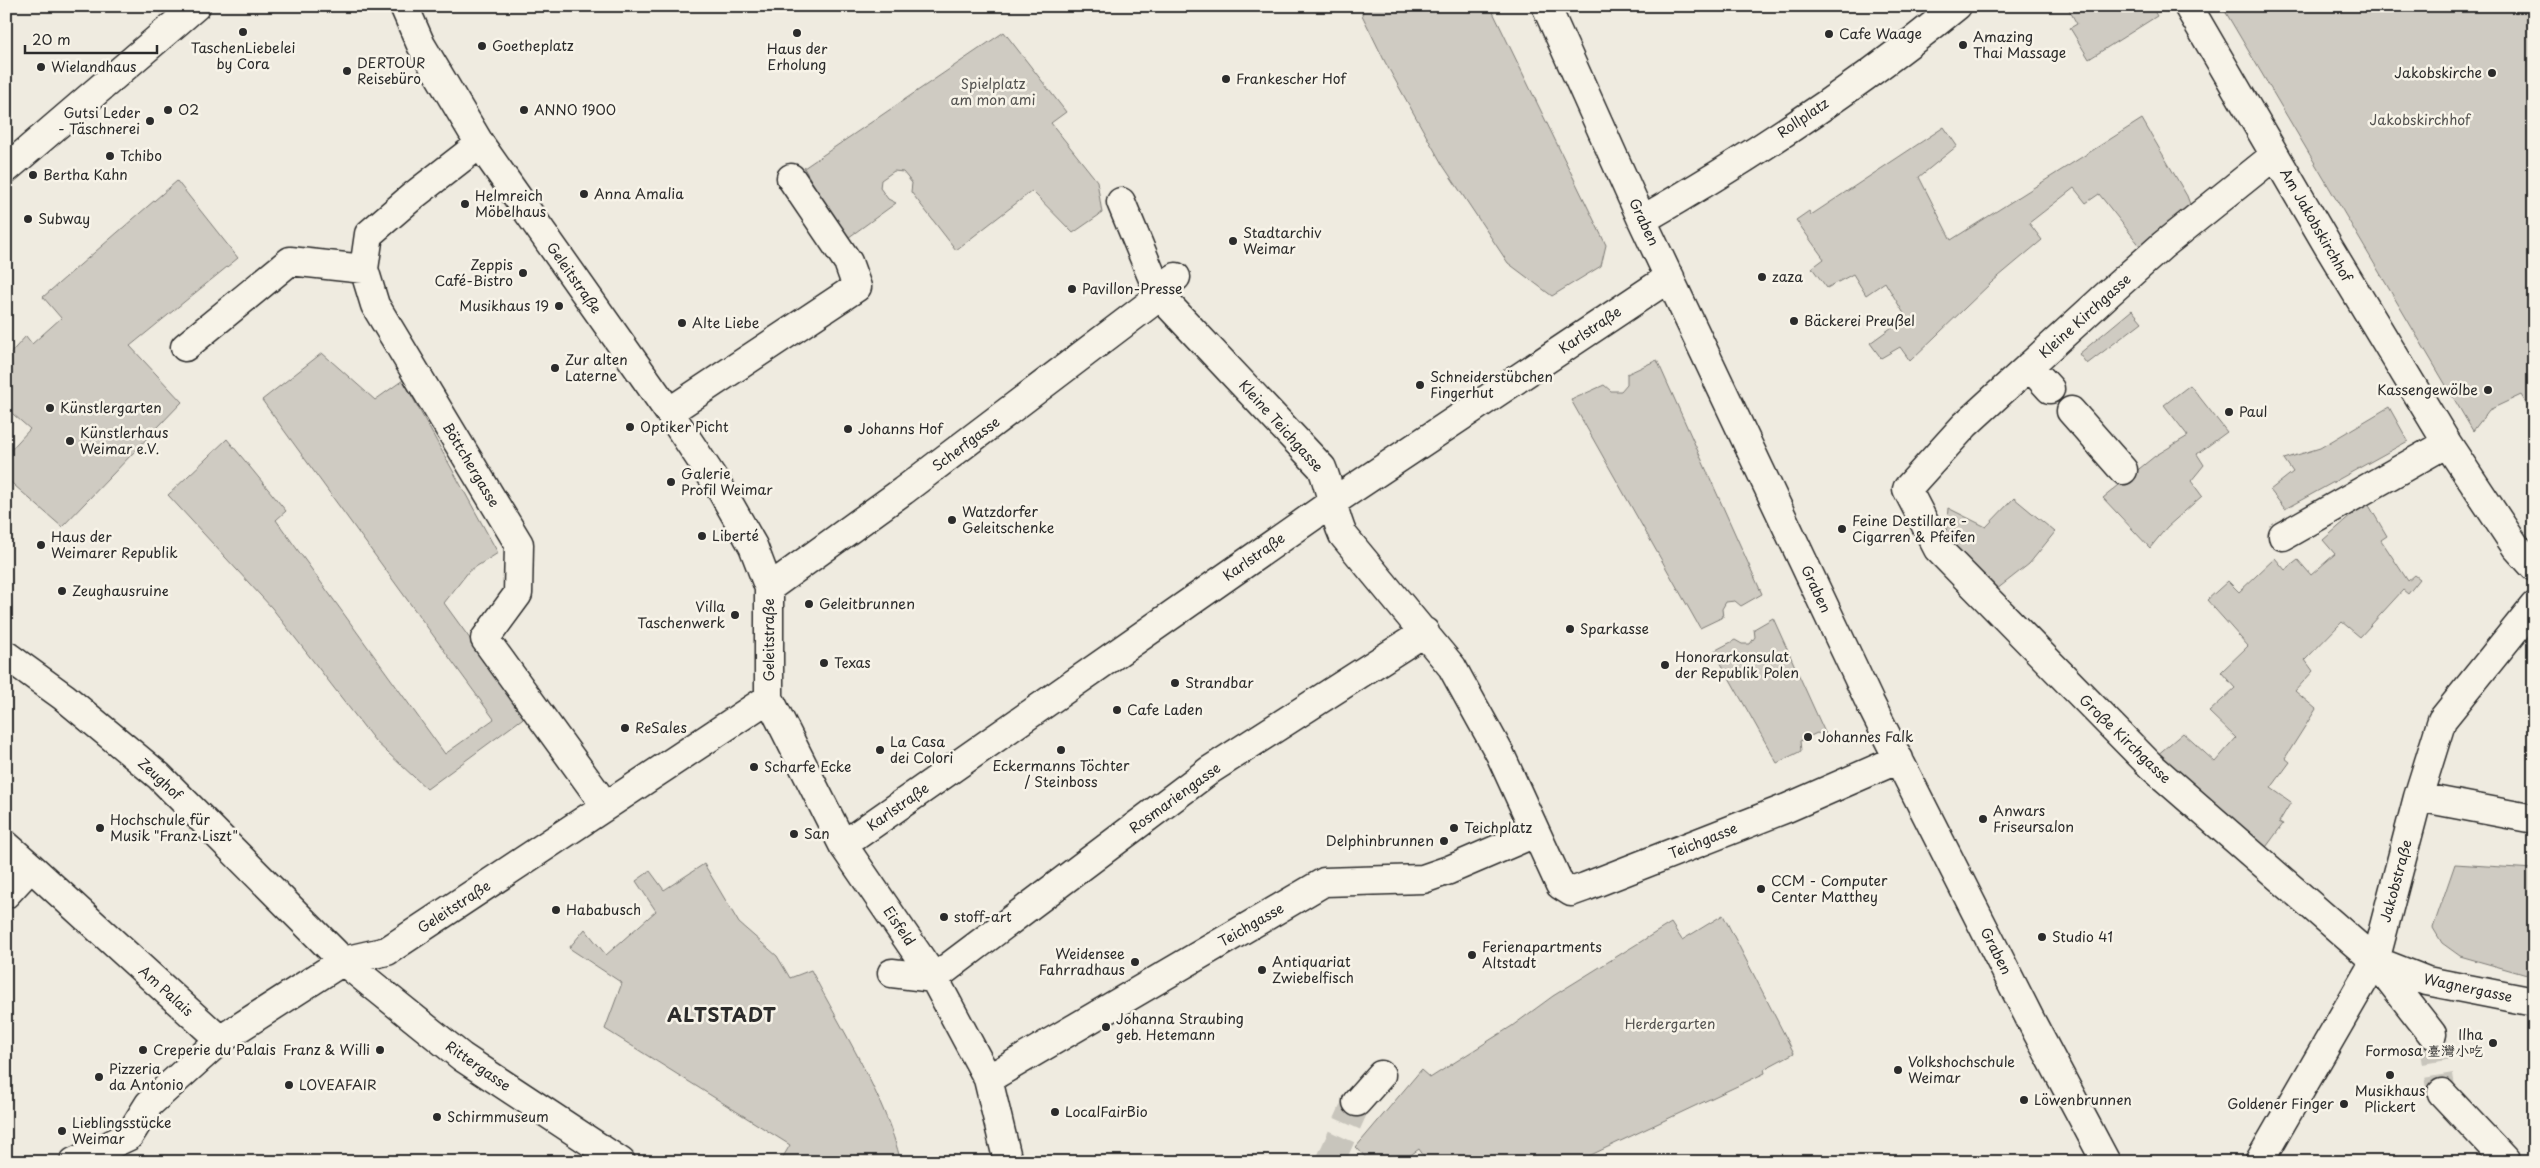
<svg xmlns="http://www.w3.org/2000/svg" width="2540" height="1168" viewBox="0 0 2540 1168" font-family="'Playpen Sans','LXGW WenKai TC',sans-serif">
<rect width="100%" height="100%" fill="#efebe0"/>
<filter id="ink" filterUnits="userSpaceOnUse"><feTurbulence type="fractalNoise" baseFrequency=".02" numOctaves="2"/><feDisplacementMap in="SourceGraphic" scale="10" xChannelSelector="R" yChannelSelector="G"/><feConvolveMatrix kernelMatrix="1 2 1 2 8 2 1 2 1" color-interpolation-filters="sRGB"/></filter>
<g filter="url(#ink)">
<!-- green -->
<path fill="#cfcbc2" stroke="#7d7b76" d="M1363,6H1490L1606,245L1601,266L1552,296L1508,263L1442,164L1385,62L1362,15Z
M2067,6H2151L2157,16L2089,59L2070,28L2077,24Z
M2222,6H2534V416L2521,395L2489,410L2473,431Z
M1004,32L1066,112L1051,123L1097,181L1102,213L1073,233L1032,191L956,250L911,192L912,183L903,172L894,171L881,180L880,188L888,199L896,203L845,240L804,168Z
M2142,119L2187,196L2191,207L2141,247L2099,194L2086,203L2074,188L2029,223L2042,240L1992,282L1910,361L1900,347L1881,358L1870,343L1906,317L1885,282L1866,295L1853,274L1827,288L1812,268L1824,259L1796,220L1809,211L1811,215L1944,127L1957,146L1919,177L1951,240Z
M177,181L238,258L130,346L182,402L62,527L6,478V455L30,429L6,408V358L26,336L32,344L61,318L43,297Z
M2132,310L2142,322L2087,364L2079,354Z
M322,353L375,400L403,380L498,553L469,571L444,603L526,716L427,789L375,741L272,608L168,495L227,439L286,511L276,520L445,754L494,719L262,400Z
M1657,360L1762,594L1741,606L1735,601L1726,602L1722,609L1723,617L1700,628L1571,400L1604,385L1611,391H1621L1627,384V374Z
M2190,385L2227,432L2197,454L2204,465L2191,481L2202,496L2167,527L2150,548L2103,498L2155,456L2188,436L2164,405Z
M2389,407L2408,441L2285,509L2270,490L2293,472L2284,459L2320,448Z
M2014,498L2055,532L2029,564L1992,593L1946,539L1948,508L1986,527Z
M2367,502L2387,536L2381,540L2408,581L2415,575L2420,579L2408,594L2403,590L2360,637L2342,622L2305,660L2313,671L2295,691L2316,709L2285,758L2290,762L2271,788L2291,802L2279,822L2283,824L2264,850L2156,756L2183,733L2215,762L2236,738L2209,712L2235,688L2221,672L2248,646L2207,600L2228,581L2239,592L2275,558L2285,570L2298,560L2311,575L2335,554L2323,540Z
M1773,618L1827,737L1817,733L1800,741L1801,751L1777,763L1714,651L1735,640L1742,644H1750L1755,637L1754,629Z
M704,864L739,923L777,956L790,978L811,970C843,1032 884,1094 901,1162H780L790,1145L605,1029L622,983L569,948L585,929L606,955L656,911L636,881L650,871L664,890Z
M2455,864L2534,869V977L2460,956L2442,943L2433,928Z
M1723,915L1794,1053L1764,1069L1765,1073L1576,1162H1428L1419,1149L1401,1162H1370L1356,1147L1421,1070L1430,1078L1512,1026L1553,996L1671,923L1682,940Z"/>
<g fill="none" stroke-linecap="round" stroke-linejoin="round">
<!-- minor-tunnel -->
<path stroke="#c8c5bc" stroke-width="28" stroke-dasharray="28 14" stroke-linecap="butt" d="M2432,1034L2442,1093
M1330,1162L1357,1102"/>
<defs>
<path id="minor" d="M404,6L421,45L480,144L669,412L723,493L753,546L769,588V698L843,845L934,978L988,1079L1008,1162
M1546,6L1642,220L1870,703L2030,1019L2106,1162
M2188,6L2328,246L2447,443L2516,547L2534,567
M480,144L413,196L369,234L364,269L375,305L519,544L518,594L485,639L605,805
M2275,155L2163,245L2109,293L1965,425L1907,489L1938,549L2151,766L2375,961L2432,1034
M6,169L196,6
M1121,202L1160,296L1322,468C1331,490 1333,513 1343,535L1452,667L1500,754L1560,885L1571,892L1585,887L1787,808L1899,759
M1642,220C1752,157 1859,86 1957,6
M1157,290L1176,277
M185,347L290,261L364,269
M2029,366L2050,389
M2071,411L2123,470
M669,412L857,287L848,262L791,178
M2283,536L2447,443
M769,588L903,491L1160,296
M6,655L64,697L159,776L343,961L462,1057L621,1162
M2418,797L2534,819
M6,845L31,867
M843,845L1333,502L1670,277
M6,894L31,867L220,1040
M2376,961L2427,981L2534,1002
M892,973L934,978
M934,978L1210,770L1425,632
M988,1079L1324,882L1423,879L1449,870L1535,833
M2442,1093L2505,1160
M1357,1102L1381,1075
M74,1162L129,1136L149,1104L220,1040L343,961L387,951L769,698
M2259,1162L2375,961L2418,797L2442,720L2534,606"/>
</defs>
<!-- minor casing -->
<use href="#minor" stroke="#2b2b2b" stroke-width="31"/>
<!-- minor -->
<use href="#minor" stroke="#f7f3e8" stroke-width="28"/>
</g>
</g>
<!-- markers -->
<g fill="#2b2b2b" stroke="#f7f3e8" stroke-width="2">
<circle cx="243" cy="32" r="5"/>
<circle cx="797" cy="33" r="5"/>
<circle cx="1829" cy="34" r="5"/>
<circle cx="1963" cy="45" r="5"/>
<circle cx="482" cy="46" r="5"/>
<circle cx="41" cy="67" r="5"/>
<circle cx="347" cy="71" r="5"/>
<circle cx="2492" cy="73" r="5"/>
<circle cx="1226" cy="79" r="5"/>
<circle cx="168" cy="110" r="5"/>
<circle cx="524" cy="110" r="5"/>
<circle cx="150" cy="121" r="5"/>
<circle cx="110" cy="156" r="5"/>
<circle cx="33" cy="175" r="5"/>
<circle cx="584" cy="194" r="5"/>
<circle cx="465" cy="204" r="5"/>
<circle cx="28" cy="219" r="5"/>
<circle cx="1233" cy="241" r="5"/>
<circle cx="523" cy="273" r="5"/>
<circle cx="1762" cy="277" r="5"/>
<circle cx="1072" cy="289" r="5"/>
<circle cx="559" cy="306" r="5"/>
<circle cx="1794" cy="321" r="5"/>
<circle cx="682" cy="323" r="5"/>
<circle cx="555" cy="368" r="5"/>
<circle cx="1420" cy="385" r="5"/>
<circle cx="2488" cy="390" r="5"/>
<circle cx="50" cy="408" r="5"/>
<circle cx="2229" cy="412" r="5"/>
<circle cx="630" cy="427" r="5"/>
<circle cx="848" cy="429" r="5"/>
<circle cx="70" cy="441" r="5"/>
<circle cx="671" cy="482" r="5"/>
<circle cx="952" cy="520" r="5"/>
<circle cx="1842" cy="529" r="5"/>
<circle cx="702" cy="536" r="5"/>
<circle cx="41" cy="545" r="5"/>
<circle cx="62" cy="591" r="5"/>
<circle cx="809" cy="604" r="5"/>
<circle cx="735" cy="615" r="5"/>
<circle cx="1570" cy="629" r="5"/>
<circle cx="824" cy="663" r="5"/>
<circle cx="1665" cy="665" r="5"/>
<circle cx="1175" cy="683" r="5"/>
<circle cx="1117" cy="710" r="5"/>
<circle cx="625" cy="728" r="5"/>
<circle cx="1808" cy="737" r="5"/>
<circle cx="880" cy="750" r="5"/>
<circle cx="1061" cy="750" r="5"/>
<circle cx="754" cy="767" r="5"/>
<circle cx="1983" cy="819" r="5"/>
<circle cx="100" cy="828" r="5"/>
<circle cx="1454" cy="828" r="5"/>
<circle cx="794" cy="834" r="5"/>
<circle cx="1444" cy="841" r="5"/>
<circle cx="1761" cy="889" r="5"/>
<circle cx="556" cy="910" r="5"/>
<circle cx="944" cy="917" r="5"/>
<circle cx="2042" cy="937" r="5"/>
<circle cx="1472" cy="955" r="5"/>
<circle cx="1135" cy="962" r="5"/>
<circle cx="1262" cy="970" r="5"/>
<circle cx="1106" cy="1027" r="5"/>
<circle cx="2493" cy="1043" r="5"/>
<circle cx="143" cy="1050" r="5"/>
<circle cx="380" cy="1050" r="5"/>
<circle cx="1898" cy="1070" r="5"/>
<circle cx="2390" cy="1075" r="5"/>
<circle cx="99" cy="1077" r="5"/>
<circle cx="289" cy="1085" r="5"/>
<circle cx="2024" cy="1100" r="5"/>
<circle cx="2344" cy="1104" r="5"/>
<circle cx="1055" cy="1112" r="5"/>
<circle cx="437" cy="1117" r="5"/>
<circle cx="62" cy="1131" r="5"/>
</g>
<g text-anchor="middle" stroke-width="5" stroke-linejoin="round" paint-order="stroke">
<!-- poi labels -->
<g font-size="14" fill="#2b2b2b" stroke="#f7f3e8" text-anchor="start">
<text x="1839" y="39">Cafe Waage</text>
<text x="1973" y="42">Amazing<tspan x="1973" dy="16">Thai Massage</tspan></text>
<text x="492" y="51">Goetheplatz</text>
<text x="243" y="53" text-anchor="middle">TaschenLiebelei<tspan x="243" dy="16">by Cora</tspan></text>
<text x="797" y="54" text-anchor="middle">Haus der<tspan x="797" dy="16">Erholung</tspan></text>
<text x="357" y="68">DERTOUR<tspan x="357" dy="16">Reisebüro</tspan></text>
<text x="51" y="72">Wielandhaus</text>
<text x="2482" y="78" text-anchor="end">Jakobskirche</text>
<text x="1236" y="84">Frankescher Hof</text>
<text x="178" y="115">O2</text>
<text x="534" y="115">ANNO 1900</text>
<text x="140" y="118" text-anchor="end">Gutsi Leder<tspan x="140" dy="16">- Täschnerei</tspan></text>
<text x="120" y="161">Tchibo</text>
<text x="43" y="180">Bertha Kahn</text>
<text x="594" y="199">Anna Amalia</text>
<text x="475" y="201">Helmreich<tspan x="475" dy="16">Möbelhaus</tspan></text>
<text x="38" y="224">Subway</text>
<text x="1243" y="238">Stadtarchiv<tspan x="1243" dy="16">Weimar</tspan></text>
<text x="513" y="270" text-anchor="end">Zeppis<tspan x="513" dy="16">Café-Bistro</tspan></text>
<text x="1772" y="282">zaza</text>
<text x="1082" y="294">Pavillon-Presse</text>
<text x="549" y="311" text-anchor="end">Musikhaus 19</text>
<text x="1804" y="326">Bäckerei Preußel</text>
<text x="692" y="328">Alte Liebe</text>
<text x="565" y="365">Zur alten<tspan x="565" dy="16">Laterne</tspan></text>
<text x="1430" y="382">Schneiderstübchen<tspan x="1430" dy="16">Fingerhut</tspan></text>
<text x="2478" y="395" text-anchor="end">Kassengewölbe</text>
<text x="60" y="413">Künstlergarten</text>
<text x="2239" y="417">Paul</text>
<text x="640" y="432">Optiker Picht</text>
<text x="858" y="434">Johanns Hof</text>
<text x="80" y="438">Künstlerhaus<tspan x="80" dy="16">Weimar e.V.</tspan></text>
<text x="681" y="479">Galerie<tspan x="681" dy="16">Profil Weimar</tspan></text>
<text x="962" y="517">Watzdorfer<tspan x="962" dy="16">Geleitschenke</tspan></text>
<text x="1852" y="526">Feine Destillare -<tspan x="1852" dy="16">Cigarren &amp; Pfeifen</tspan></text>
<text x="712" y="541">Liberté</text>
<text x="51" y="542">Haus der<tspan x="51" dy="16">Weimarer Republik</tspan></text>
<text x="72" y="596">Zeughausruine</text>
<text x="819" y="609">Geleitbrunnen</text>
<text x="725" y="612" text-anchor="end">Villa<tspan x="725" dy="16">Taschenwerk</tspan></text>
<text x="1580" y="634">Sparkasse</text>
<text x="1675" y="662">Honorarkonsulat<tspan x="1675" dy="16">der Republik Polen</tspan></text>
<text x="834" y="668">Texas</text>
<text x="1185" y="688">Strandbar</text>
<text x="1127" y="715">Cafe Laden</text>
<text x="635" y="733">ReSales</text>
<text x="1818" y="742">Johannes Falk</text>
<text x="890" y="747">La Casa<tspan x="890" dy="16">dei Colori</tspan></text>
<text x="1061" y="771" text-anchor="middle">Eckermanns Töchter<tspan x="1061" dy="16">/ Steinboss</tspan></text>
<text x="764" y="772">Scharfe Ecke</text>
<text x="1993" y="816">Anwars<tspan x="1993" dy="16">Friseursalon</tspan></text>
<text x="110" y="825">Hochschule für<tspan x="110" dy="16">Musik "Franz Liszt"</tspan></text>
<text x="1464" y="833">Teichplatz</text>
<text x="804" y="839">San</text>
<text x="1434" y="846" text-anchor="end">Delphinbrunnen</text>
<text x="1771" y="886">CCM - Computer<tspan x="1771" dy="16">Center Matthey</tspan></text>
<text x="566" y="915">Hababusch</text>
<text x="954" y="922">stoff-art</text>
<text x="2052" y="942">Studio 41</text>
<text x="1482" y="952">Ferienapartments<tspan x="1482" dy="16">Altstadt</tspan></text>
<text x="1125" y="959" text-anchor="end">Weidensee<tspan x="1125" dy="16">Fahrradhaus</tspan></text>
<text x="1272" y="967">Antiquariat<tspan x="1272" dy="16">Zwiebelfisch</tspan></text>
<text x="1116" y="1024">Johanna Straubing<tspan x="1116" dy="16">geb. Hetemann</tspan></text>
<text x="2483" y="1040" text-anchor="end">Ilha<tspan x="2483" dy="16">Formosa 臺灣小吃</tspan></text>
<text x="153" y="1055">Creperie du Palais</text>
<text x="370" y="1055" text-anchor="end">Franz &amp; Willi</text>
<text x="1908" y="1067">Volkshochschule<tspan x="1908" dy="16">Weimar</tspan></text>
<text x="109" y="1074">Pizzeria<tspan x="109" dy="16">da Antonio</tspan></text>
<text x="299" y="1090">LOVEAFAIR</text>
<text x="2390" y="1096" text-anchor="middle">Musikhaus<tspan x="2390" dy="16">Plickert</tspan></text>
<text x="2034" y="1105">Löwenbrunnen</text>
<text x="2334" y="1109" text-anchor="end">Goldener Finger</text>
<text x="1065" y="1117">LocalFairBio</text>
<text x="447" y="1122">Schirmmuseum</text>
<text x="72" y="1128">Lieblingsstücke<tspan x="72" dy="16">Weimar</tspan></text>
</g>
<!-- park labels -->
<g font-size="14" fill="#545351" stroke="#f7f3e8">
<text x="993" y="89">Spielplatz<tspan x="993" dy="16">am mon ami</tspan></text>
<text x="2420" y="125">Jakobskirchhof</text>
<text x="1670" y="1029">Herdergarten</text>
</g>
<!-- street labels -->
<g font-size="14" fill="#2b2b2b" stroke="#f7f3e8">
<text transform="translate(1803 118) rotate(-34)" y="5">Rollplatz</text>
<text transform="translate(1644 222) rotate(65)" y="5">Graben</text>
<text transform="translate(2316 225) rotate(60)" y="5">Am Jakobskirchhof</text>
<text transform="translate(574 278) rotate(55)" y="5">Geleitstraße</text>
<text transform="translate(2085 316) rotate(-42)" y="5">Kleine Kirchgasse</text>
<text transform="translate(1590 330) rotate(-34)" y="5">Karlstraße</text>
<text transform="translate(1281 426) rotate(48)" y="5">Kleine Teichgasse</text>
<text transform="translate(966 444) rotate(-37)" y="5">Scherfgasse</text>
<text transform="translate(471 465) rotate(59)" y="5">Böttchergasse</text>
<text transform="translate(1254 557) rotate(-35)" y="5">Karlstraße</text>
<text transform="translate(1816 589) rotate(65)" y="5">Graben</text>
<text transform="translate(769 640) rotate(-90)" y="5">Geleitstraße</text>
<text transform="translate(2125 739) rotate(44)" y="5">Große Kirchgasse</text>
<text transform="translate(160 779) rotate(43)" y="5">Zeughof</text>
<text transform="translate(1175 798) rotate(-36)" y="5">Rosmariengasse</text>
<text transform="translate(898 807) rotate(-35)" y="5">Karlstraße</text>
<text transform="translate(1703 841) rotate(-22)" y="5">Teichgasse</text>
<text transform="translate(2396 881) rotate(-75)" y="5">Jakobstraße</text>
<text transform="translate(454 907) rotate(-33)" y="5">Geleitstraße</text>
<text transform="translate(1251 925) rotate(-30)" y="5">Teichgasse</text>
<text transform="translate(899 926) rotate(56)" y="5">Eisfeld</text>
<text transform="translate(1996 951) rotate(63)" y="5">Graben</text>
<text transform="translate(2468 988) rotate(12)" y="5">Wagnergasse</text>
<text transform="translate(166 991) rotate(42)" y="5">Am Palais</text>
<text transform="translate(478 1066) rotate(35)" y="5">Rittergasse</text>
</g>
<!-- district labels -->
<g font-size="19" font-weight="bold" letter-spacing="1" fill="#2b2b2b" stroke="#f7f3e8">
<text x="722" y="1022">ALTSTADT</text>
</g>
</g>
<!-- margin -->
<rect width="2540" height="1168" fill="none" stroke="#f7f3e8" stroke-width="25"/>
<rect x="12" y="12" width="2515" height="1143" fill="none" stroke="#2b2b2b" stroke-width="2" filter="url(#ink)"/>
<!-- scale -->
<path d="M25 45v8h132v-8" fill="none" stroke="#2b2b2b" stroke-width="2.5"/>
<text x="32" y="45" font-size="15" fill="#2b2b2b" stroke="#f7f3e8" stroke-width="4" paint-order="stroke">20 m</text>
</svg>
